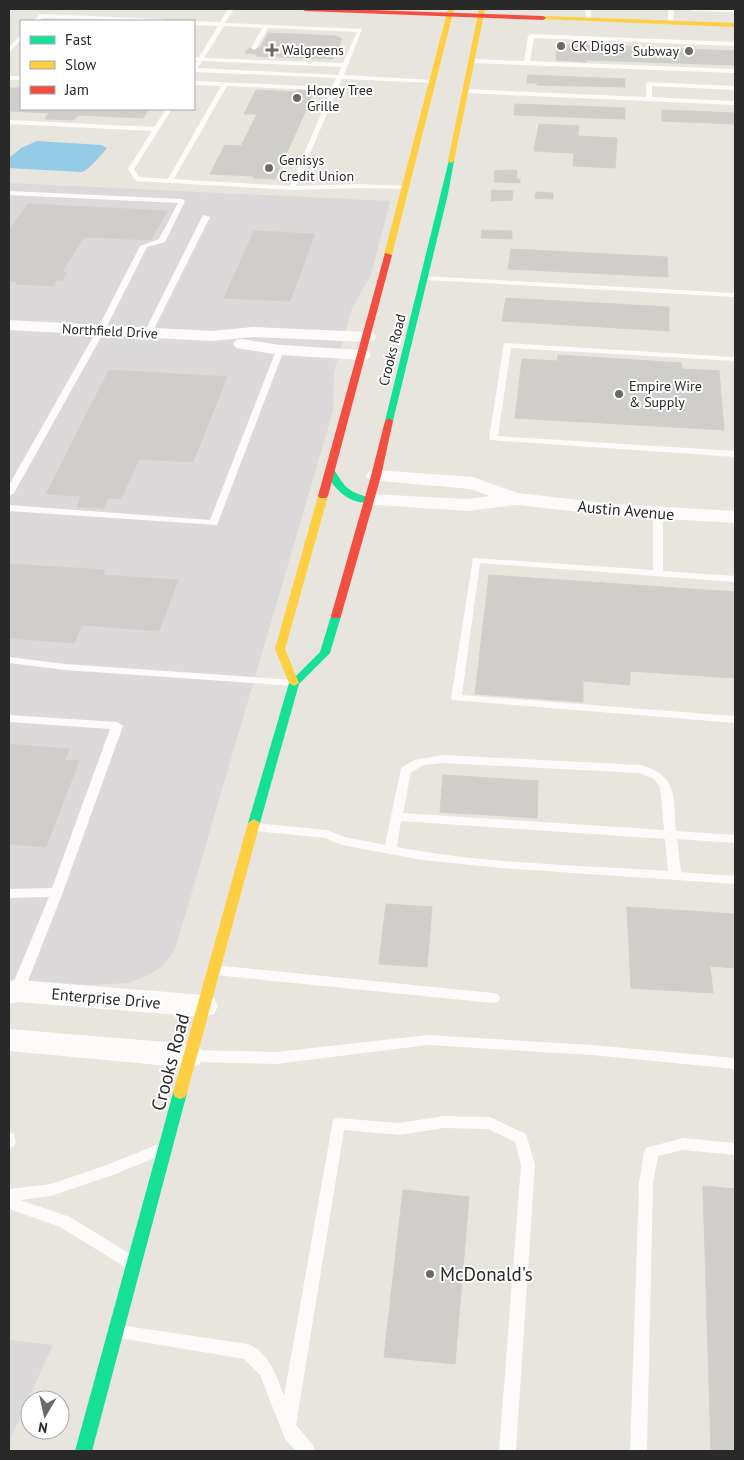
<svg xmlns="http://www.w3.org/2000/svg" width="744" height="1460" viewBox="0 0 744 1460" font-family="'PT Sans',sans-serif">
<rect width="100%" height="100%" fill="#e8e4de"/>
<!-- industrial -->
<path fill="#dbd9da" d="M9,183L390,201L371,275L352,308L334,372L333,411L177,943L171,956L161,967L148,975L128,983L88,985L9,979Z
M9,1340L53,1345L9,1441Z"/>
<!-- water -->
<path fill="#95cbe6" d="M37,141L101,145L107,148C102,154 89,170 82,172L9,168V158L21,148Z"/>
<!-- building -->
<path fill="#d0ceca" stroke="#d2d0cb" d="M268,33L336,36L342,39L333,59L256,56L257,54L245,53L249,48H260Z
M557,44L735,51V65L586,60V62L556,60Z
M528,75L625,79V87L537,85V83H527Z
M9,88H21V109H149L143,118L78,115L74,120L45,119L49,113L9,111Z
M297,89L315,90L275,179L253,178L254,176L210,174L225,145L241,146L257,114H244L256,90L296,92Z
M515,104L625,108V119L514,115Z
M662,110L735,113V124L662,121Z
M539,124L579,126L578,136L617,138L615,168L573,166L574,153L534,151Z
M509,170H517L516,179H520V183L494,182L495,171Z
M492,190L513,191L512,200L491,201Z
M536,192L553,193V199L535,198Z
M28,204L167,211L151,240L84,237L62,272H67L62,281L57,280L53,286L16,284L17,282L9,281V230Z
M482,230L512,231V239L481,238Z
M254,231L315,234L290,301L224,298Z
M511,249L667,257L668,277L508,269Z
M506,298L669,307V331L502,321Z
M558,355L681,363L682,369L719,371L724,430L515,418L522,359L557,361Z
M109,370L227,377L193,462L139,459L121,499L108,498L104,508L77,507L81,496L46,494Z
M9,564L105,570L103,575L178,580L159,631L82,625L74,643L9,638Z
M489,575L735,592V678L630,671V685L583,681V702L475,694Z
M9,744L69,749L65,760L79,761L46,847L9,844Z
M443,775L538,781L537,818L440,812Z
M386,904L432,907L427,967L379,964Z
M627,907L735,914V968L710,966L713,993L631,988Z
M703,1186L735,1189V1451H711Z
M403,1190L469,1197L455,1364L384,1357Z"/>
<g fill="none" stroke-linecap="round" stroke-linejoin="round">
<!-- lane -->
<path fill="#fcfbfa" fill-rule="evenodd" d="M228,9H234L225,23L362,29L344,75L434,80L435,81L432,83L342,79L296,186L360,184L406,186L409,188L408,189L360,188L292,190L137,181L135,180L128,169L152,131L9,124V120L154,127L166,109H172L134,169L139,177L168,179L221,86L194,85V81L332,87L336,78L194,72V66L197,61H194V57H199L218,26L194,25V21L220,22ZM224,26L262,28L251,48L254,50L257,48L268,28L357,32L343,63L204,58ZM202,61L341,67L338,75L198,68ZM227,86L331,91L290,186L174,179Z
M585,9H591V20L586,19Z
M668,9H674L673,23L668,22Z
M690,9H735V12L693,11Z
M40,14L162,19L165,21L42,18L39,21H33Z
M531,34L735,42V46L534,38L530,61L735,69V73L471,63L468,61L471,59L524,61L528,36Z
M21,35V40L9,52V47Z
M9,76H21V80H9Z
M649,82L735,86V90L652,86V97L735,101V105L464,93L461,91L464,89L646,97V84Z
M9,191L182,199L185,201L165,242L147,247L105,330L14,493L9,496V485L97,330L140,246L159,239L178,203L9,195Z
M203,215L210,217L152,333L145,335L144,333Z
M423,276L735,293V297L426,280L422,278Z
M504,343L735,357V361L511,348L498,436L735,451V457L490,440L489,438Z
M277,348L284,350L217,525L9,511V505L210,520Z
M658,510L663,513V571L735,576V582L480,563L462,695L735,716V723L452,700L451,698L473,558L653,570V513Z
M9,657L65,664L294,680L299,683L294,686L65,670L9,663Z
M9,715L117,722L123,726L63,892L24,991L22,995L17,996L12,995L10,991L49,897L9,898V889L52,888L110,729L9,722Z
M443,755L641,765C679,776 673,798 676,831L735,835V843L677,839L681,872L735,876V884L501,868L422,860L342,845L325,838L255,831L251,830L249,827L251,824L255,823L327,830L345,837L385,845L401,768L414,760ZM443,763L639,773L654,779L660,787L664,830L403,813L411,772L424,765ZM401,821L665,839L668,871C578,865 486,864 397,847Z
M215,965L493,993L498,994L500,998L498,1002L493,1003L215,975L210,974L208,970L210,966Z
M428,1035L592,1045L735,1058V1069L592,1055L428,1045L276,1064L192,1062L187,1060L185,1056L187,1052L192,1050L276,1052Z
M444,1116L490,1117L526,1134L535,1165L516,1451H499L521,1165L515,1142L488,1129L444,1128L399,1135L344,1130L296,1425L313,1445L315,1451H296L285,1439L260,1375L244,1359L113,1337L111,1332L113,1327L119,1325L248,1344C269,1353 277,1376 284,1396L333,1120L338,1118L399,1123Z
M9,1132L14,1134L16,1142L14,1146L9,1148Z
M683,1138L735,1143V1155L683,1150L658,1156L653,1183L647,1451H630L639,1183L644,1152L646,1148Z
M159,1144L164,1146L166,1150L164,1154L113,1175L51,1196L20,1200L70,1217L135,1257L138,1262L135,1267L130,1269L125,1267L60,1227L9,1209V1189L51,1184L104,1166Z"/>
<!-- street -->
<path fill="#fcfbfa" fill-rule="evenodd" d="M9,320L211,331L253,327L367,332L373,333L376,337L373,341L367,342L253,337L211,341L9,330Z
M242,339L280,345L362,350L368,351L371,355L368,359L362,360L280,355L236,348L233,344L236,340Z
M376,470L473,477L518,493L615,504L735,511V523L615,516L517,505L467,511L362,504L359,500L362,496L369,494L467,499L490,496L470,489L369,480L366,476L369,472Z
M17,980L204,995L214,998L218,1006L214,1014L204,1017L17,1002L9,1004V982Z
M9,1029L190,1044L200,1048L205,1056L200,1064L190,1068L9,1051Z"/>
<!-- fast -->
<path fill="#16e098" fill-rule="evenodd" d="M449,160L454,161L448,194L393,421L389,424L385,421Z
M330,467L333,468C346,489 348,492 372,498V502C350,506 333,489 325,470Z
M336,613L341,616L330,653L299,684L260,823L258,826H250L248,823L289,683L320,652L331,616Z
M180,1087L185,1089L187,1093L92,1451H75L173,1093L175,1089Z"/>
<!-- slow -->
<path fill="#ffcf43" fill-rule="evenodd" d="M448,9H454L392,255L388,257L384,255Z
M479,9H485L454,161L451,163L448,161Z
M543,16L735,23V27L541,19Z
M323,493L328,496L285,649L299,683L294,686L289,683L275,649L318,496Z
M254,819L260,823L187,1093L185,1097L180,1099L175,1097L173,1093L248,823Z"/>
<!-- jam -->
<path fill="#f24e42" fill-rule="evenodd" d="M302,9H341L543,16L546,18L543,20L305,11Z
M385,253L392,255L328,496L326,498H320L318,496Z
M389,418L393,421L381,476L341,616L340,618H332L331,616L371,476L385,421Z"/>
</g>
<!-- markers -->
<g fill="#6c6a68" stroke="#fff" stroke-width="2">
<circle cx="561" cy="46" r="5"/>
<path d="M269.5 42.5h5v5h5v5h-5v5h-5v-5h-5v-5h5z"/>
<circle cx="689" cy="51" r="5"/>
<circle cx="297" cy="98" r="5"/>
<circle cx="269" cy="168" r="5"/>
<circle cx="619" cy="394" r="5"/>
<circle cx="430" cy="1274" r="5"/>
</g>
<g text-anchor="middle" stroke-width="4" stroke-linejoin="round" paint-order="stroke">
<!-- far-poi labels -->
<g font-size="14" fill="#292929" stroke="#fff" text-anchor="start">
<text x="571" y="51">CK Diggs</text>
<text x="282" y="55">Walgreens</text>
<text x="679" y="56" text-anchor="end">Subway</text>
<text x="307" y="95">Honey Tree<tspan x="307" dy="16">Grille</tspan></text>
<text x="279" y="165">Genisys<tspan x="279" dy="16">Credit Union</tspan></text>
<text x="629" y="391">Empire Wire<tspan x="629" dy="16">&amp; Supply</tspan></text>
</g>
<!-- far-street labels -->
<g font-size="14" fill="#292929" stroke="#fff">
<text transform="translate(110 331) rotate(3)" y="5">Northfield Drive</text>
<text transform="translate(392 350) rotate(-76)" y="5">Crooks Road</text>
</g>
<!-- street labels -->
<g font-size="16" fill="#292929" stroke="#fff">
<text transform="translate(626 510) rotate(5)" y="6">Austin Avenue</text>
<text transform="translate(106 998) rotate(5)" y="6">Enterprise Drive</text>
</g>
<!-- near-street labels -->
<g font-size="19" fill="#292929" stroke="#fff">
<text transform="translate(170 1062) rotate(-75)" y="7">Crooks Road</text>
</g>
<!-- near-poi labels -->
<g font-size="19" fill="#292929" stroke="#fff" text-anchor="start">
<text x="440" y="1281">McDonald's</text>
</g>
</g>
<!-- border -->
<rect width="744" height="1460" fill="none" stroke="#292929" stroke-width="20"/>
<!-- legend -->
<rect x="20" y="20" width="175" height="90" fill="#ffffff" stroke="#a9a9a9"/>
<rect x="30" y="36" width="25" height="8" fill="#16e098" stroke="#a9a9a9"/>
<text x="65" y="45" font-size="15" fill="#292929">Fast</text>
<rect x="30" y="61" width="25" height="8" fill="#ffcf43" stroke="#a9a9a9"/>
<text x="65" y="70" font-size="15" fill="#292929">Slow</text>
<rect x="30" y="86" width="25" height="8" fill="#f24e42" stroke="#a9a9a9"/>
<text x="65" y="95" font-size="15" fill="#292929">Jam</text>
<!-- north arrow -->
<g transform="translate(45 1415) rotate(189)"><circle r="24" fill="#ffffff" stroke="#a9a9a9"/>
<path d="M0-4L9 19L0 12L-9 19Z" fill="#6c6a68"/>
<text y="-8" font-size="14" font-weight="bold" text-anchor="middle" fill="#292929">N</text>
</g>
</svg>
